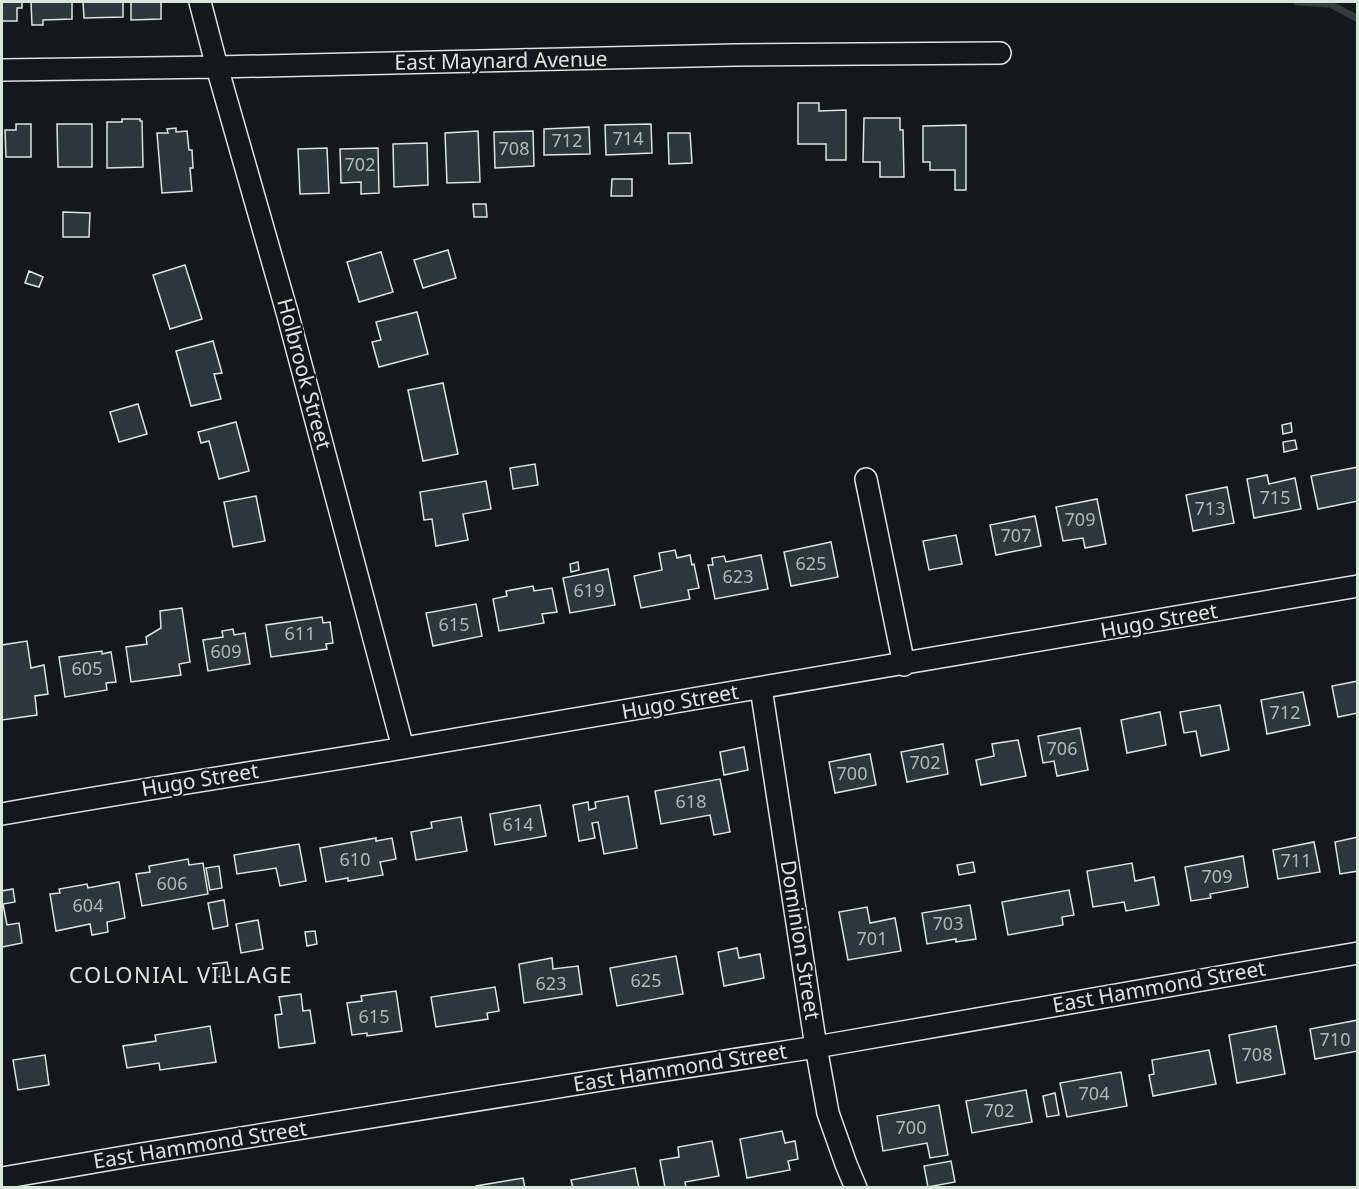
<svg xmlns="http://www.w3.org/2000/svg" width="1359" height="1189" viewBox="0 0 1359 1189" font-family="'Noto Sans',sans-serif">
<rect width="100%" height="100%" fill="#14181c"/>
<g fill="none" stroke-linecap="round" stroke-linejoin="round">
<!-- stream -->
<path stroke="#363b3e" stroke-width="7" d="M1297,2L1330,4L1358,19"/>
</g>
<!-- building -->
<path fill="#2c363c" stroke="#d8e6dc" stroke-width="1.5" d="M2,2H22V8H17V21H2Z
M31,2H72V19L43,20V25H32Z
M83,2H123V17L84,18Z
M131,2H161V19L131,20Z
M798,103H819V111L846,110V160H826V144H798Z
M864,118H900V130H903L904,177H880V162H863Z
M122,119H140V121H142L143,167L107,168V122H122Z
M16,124H31V157H6L5,130H16Z
M57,124H92V167H58Z
M651,124L652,153L606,155L605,125Z
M966,125V190H955V170H930V162H923V126Z
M589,127L590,154L544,155V129Z
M176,128V132L187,131L189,150H192L193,168H190L192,191L162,193L157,133H168L167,129Z
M478,131L480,182L447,183L445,133Z
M533,131L534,166L495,168L494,132Z
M668,133H690L692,163L669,164Z
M427,143L428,185L394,187L393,144Z
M327,148L329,193L300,194L298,149Z
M378,148L379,193L361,194V182L341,183L340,149Z
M612,179H632V196H611Z
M473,204H486L487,217H474Z
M63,212L90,213L89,237H63Z
M448,250L456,278L423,288L414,260Z
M381,252L393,292L359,302L347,262Z
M185,265L202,319L170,329L153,275Z
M29,271L43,277L39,287L25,283Z
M417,312L428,354L379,367L372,342L381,340L376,322Z
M213,341L222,373L214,374L221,399L191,406L176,351Z
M443,383L458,454L423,461L408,390Z
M138,404L147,434L119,442L110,412Z
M236,422L249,471L219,479L209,441L201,443L198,432Z
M1291,423L1292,432L1283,434L1282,425Z
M1295,440L1297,449L1284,452L1283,442Z
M535,464L538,485L513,489L510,468Z
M1358,467V501L1318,509L1311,476Z
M1267,475L1269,484L1295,478L1301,509L1254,518L1247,479Z
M486,481L491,509L463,514L468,540L436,546L432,519L424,520L420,492Z
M1227,487L1234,523L1193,531L1186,495Z
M256,496L265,541L233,547L224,502Z
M1097,499L1106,544L1085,548L1083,538L1063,541L1056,507Z
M1035,516L1041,546L996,555L990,525Z
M956,535L962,564L929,570L923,541Z
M831,542L838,577L791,586L784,552Z
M675,550L677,558L690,555L692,565L694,564L699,588L688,590L690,599L641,608L634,576L662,570L659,553Z
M761,555L768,589L715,599L708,565H713L712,558L724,556L726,562Z
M578,562L579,570L571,572L570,564Z
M608,569L615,605L570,613L563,578Z
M533,586L534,591L552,588L557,612L542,614L544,623L499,631L493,599L507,596L506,591Z
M476,604L482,636L433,646L426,613Z
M182,608L190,662L179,664L181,675L131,682L126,647L147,644L146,637L161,628L160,611Z
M322,617L323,623L330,622L333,643L326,644L327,649L271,657L266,625Z
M233,629L234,635L245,633L250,664L208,671L203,640L223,637L222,631Z
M27,641L31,668L44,665L48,694L35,696L37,715L2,720V645Z
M102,651V654L111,652L116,682L106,683L107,690L65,697L59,657Z
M1358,681V713L1338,717L1332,686Z
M1303,692L1310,725L1267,734L1261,700Z
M1220,705L1229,750L1201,756L1196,731L1184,733L1180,712Z
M1160,712L1166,745L1127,753L1121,720Z
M1080,728L1088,770L1057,776L1054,761L1043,763L1038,736Z
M1018,740L1026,776L981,785L976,760L994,756L992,744Z
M943,744L948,774L907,782L901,752Z
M744,747L748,770L724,775L720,752Z
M870,754L876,785L835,793L829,762Z
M720,779L730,832L714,835L710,815L661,824L655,791Z
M628,796L637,848L604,854L598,822L592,823L595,838L579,841L573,805L588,802L589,810L596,808L595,802Z
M540,805L546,836L495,845L490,814Z
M461,817L467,851L416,860L411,832L432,828L431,822Z
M1358,837V871L1340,874L1335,842Z
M376,838V841L392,838L396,859L380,862L383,875L348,881V878L326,882L320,848Z
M1314,842L1320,872L1278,879L1273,850Z
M299,844L306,881L280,886L276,868L237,874L234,855Z
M1243,856L1248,887L1210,894L1211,898L1191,901L1185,867Z
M188,859L189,865L203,863L208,894L142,906L136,874L150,872L149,866Z
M973,862L975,872L959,875L957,865Z
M1132,863L1135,881L1154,877L1159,905L1126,911L1124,902L1093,907L1087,871Z
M219,866L222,888L210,890L206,868Z
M119,882L125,918L107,922L108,932L92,935L90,924L56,931L50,894L60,893L59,889L87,884L88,888Z
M13,889L15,902L3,904L7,925L19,923L22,943L2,947V891Z
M1069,890L1074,915L1062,917L1063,925L1008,935L1002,902Z
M224,900L228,926L213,929L208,903Z
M970,905L976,939L956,942V939L927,944L922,913Z
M867,907L870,923L895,918L901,951L848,960L839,912Z
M258,920L263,949L241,953L236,924Z
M315,931L317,944L307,946L305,932Z
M737,948L739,958L760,954L764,978L724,986L718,952Z
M676,956L683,994L617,1006L610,968Z
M552,958L553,969L578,966L582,994L524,1003L519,964Z
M227,962L230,975L215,977L213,964Z
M495,987L499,1011L487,1013L488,1019L436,1027L431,997Z
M396,991L402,1031L367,1036V1033L352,1035L347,1003L362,1001L361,996Z
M301,994L303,1011L310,1010L315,1043L279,1048L275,1015L282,1014L279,997Z
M1358,1020V1051L1315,1059L1310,1029Z
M210,1026L216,1062L160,1070L159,1063L127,1068L123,1046L156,1041L155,1035Z
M1276,1026L1285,1074L1237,1083L1229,1035Z
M1209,1050L1216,1084L1153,1096L1149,1075L1154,1074L1152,1060Z
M45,1055L49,1085L18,1090L13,1060Z
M1121,1072L1127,1106L1067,1117L1060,1083Z
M1026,1090L1032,1122L972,1133L966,1101Z
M1055,1093L1059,1115L1047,1117L1043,1096Z
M939,1105L948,1155L930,1158L927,1143L883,1151L877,1116Z
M782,1131L785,1143L795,1141L798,1159L788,1161L790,1170L747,1178L740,1139Z
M712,1141L719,1176L685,1182L686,1187L665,1188L660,1160L679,1157L678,1147Z
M951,1161L955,1182L928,1187L924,1166Z
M635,1168L639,1188H573L571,1180Z
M523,1178L525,1188H474L476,1187V1186Z"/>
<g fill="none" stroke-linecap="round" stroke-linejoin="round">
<defs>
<path id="minor" d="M200,2L217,67L287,312L403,748
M2,70L217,67L735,55L1000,53
M866,479L904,665
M761,688L816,1047L828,1113L846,1164L856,1188
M2,814C135,790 270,770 404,748C722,696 1040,642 1358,586
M2,1178L141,1154L608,1079L816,1047L1358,953"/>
</defs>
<!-- minor casing -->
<use href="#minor" stroke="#d8e6dc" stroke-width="24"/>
<!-- minor -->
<use href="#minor" stroke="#14181c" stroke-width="21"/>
</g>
<g text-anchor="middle" stroke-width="4.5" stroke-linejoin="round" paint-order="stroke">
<!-- number labels -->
<g font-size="18" fill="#adbab4">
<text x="628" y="145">714</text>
<text x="567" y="147">712</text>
<text x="514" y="155">708</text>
<text x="360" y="171">702</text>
<text x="1275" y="504">715</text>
<text x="1210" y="515">713</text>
<text x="1080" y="526">709</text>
<text x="1016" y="542">707</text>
<text x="811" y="570">625</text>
<text x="738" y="583">623</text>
<text x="589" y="597">619</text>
<text x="454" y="631">615</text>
<text x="300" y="640">611</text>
<text x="226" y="658">609</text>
<text x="87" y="675">605</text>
<text x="1285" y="719">712</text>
<text x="1062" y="755">706</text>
<text x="925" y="769">702</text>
<text x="852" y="780">700</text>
<text x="691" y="808">618</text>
<text x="518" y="831">614</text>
<text x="355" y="866">610</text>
<text x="1296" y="867">711</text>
<text x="1217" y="883">709</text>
<text x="172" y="890">606</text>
<text x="88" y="912">604</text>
<text x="948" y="930">703</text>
<text x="872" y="945">701</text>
<text x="646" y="987">625</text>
<text x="551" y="990">623</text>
<text x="374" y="1023">615</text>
<text x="1335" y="1046">710</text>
<text x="1257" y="1061">708</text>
<text x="1094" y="1100">704</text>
<text x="999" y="1117">702</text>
<text x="911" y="1134">700</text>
</g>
<!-- street labels -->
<g font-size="21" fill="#d8e6dc" stroke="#14181c">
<text transform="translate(501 61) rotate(-1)" y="7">East Maynard Avenue</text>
<text transform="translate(304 374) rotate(75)" y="7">Holbrook Street</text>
<text transform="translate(1159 621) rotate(-10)" y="7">Hugo Street</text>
<text transform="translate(680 702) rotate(-10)" y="7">Hugo Street</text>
<text transform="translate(200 780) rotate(-9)" y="7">Hugo Street</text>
<text transform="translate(800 940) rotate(81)" y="7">Dominion Street</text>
<text transform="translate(1159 987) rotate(-10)" y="7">East Hammond Street</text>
<text transform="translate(680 1068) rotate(-9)" y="7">East Hammond Street</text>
<text transform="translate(200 1145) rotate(-9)" y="7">East Hammond Street</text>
</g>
<!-- neighbourhood labels -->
<g font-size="22" letter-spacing="1.5" fill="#d8e6dc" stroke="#14181c">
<text x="181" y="983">COLONIAL VILLAGE</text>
</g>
</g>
<!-- border -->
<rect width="1359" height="1189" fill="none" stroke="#d8e6dc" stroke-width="6"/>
</svg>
